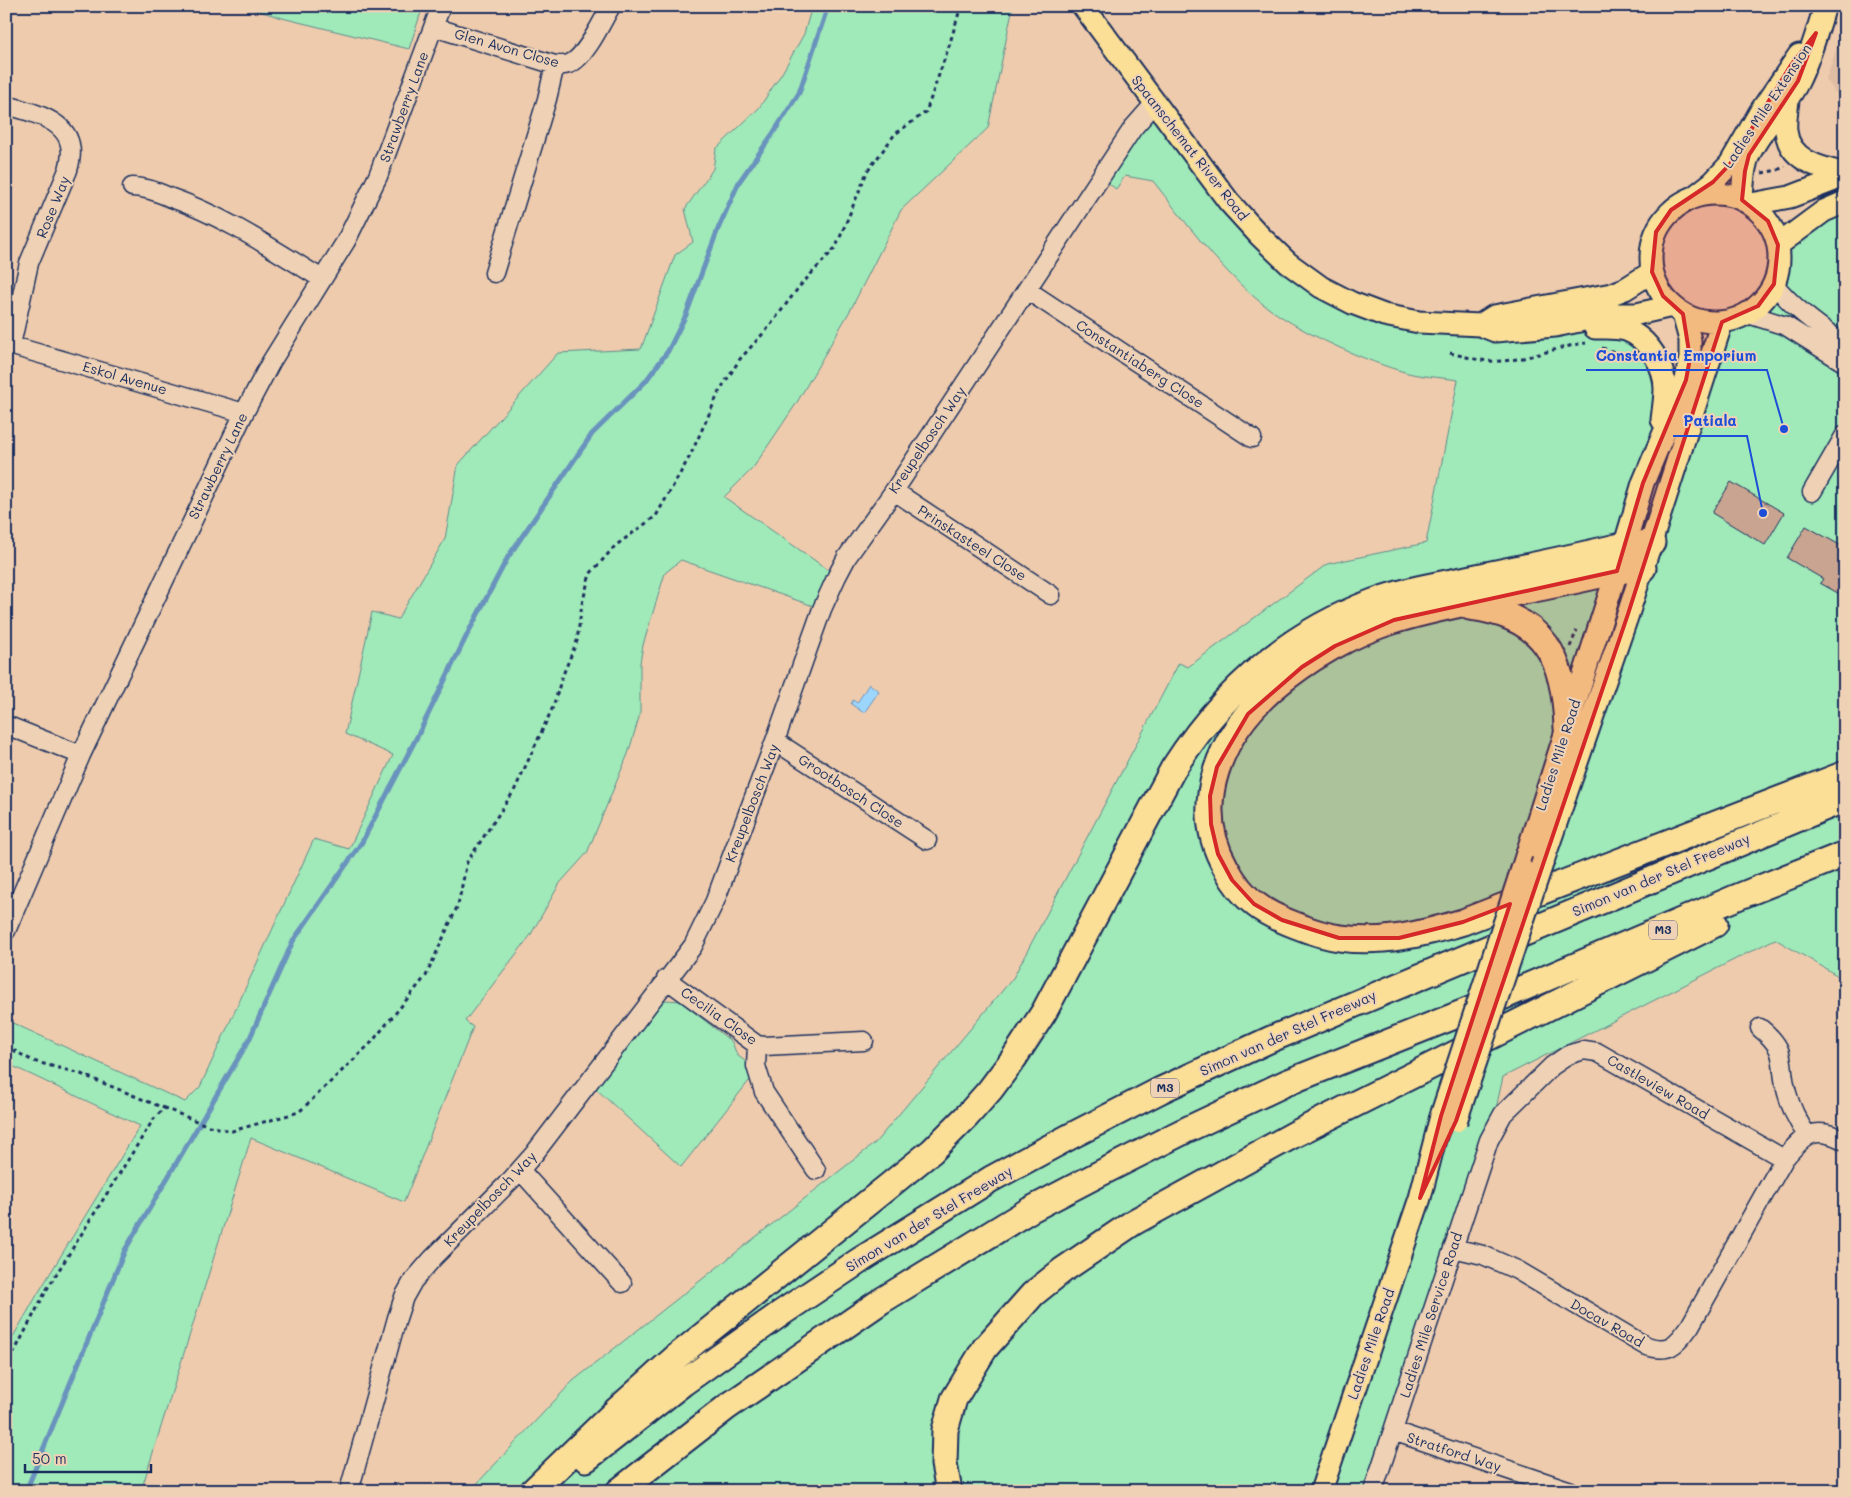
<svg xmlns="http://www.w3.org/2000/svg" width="1851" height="1497" viewBox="0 0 1851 1497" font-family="Mali,sans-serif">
<rect width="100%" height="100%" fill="#eecbad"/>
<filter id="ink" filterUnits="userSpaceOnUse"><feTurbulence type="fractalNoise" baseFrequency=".02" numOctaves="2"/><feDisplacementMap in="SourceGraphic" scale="10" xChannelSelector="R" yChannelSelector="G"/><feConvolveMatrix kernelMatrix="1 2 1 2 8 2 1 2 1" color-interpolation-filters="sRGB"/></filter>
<g filter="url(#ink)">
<!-- built -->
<path fill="#dfbda4" d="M1845,24V107L1826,79Z"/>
<!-- green -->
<path fill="#a0e9b8" stroke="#5e8c8b" d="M242,6H423L409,49L286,19Z
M812,6H1013L988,128L901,210L851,309L796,404L753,468L724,497L837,576L822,609L681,560L665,573L643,645L640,663V714L628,754L587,853L560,883L530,936L465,1021L473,1027L404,1202L251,1138L141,1491H6V1349L37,1295L140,1126L6,1063V1020L185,1102L200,1087L314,839L349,849L393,755L345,734L372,612L398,619L445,539L458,465L558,353L641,349L675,255L693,242L685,209L713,169L716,149L759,108L782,73L804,34Z
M1155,103L1260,236L1384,315L1616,328L1656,358L1659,448L1421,1195L1456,1121L1722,322C1762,314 1784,286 1778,245L1845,202V980L1775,939L1503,1077L1489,1140L1373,1491H470L573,1381L875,1143L1013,978L1179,663L1188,667L1327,564L1426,543L1458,380C1440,377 1419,377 1401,371C1355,357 1290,328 1253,296C1216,264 1184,220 1153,181L1125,176L1116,189L1101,178Z
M667,1000L680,1001L732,1042L737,1055L750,1065L755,1080L749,1081L681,1167L594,1087L661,1002Z"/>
<!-- water -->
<path fill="#9dd6fd" stroke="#6993bd" d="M869,684L879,691L864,713L851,704L853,700L857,703Z"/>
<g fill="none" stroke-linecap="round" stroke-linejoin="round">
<!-- stream -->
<path stroke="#6993bd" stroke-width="5" d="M26,1491L125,1250L249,1040L293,941L362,842L420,731L468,633L508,557L592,434L645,382L668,351L686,315L718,229L739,182L772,135L799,93L828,6"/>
</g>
<!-- building -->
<path fill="#c9a591" stroke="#1b2f5e" d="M1731,482L1784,513L1765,545L1712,513Z
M1806,526L1845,548V597L1820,583L1823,579L1787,558Z"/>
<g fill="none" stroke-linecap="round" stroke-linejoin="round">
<defs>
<path id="minor" d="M434,27L555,65C561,65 566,66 571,63C587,55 602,21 611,6
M6,105C42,115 82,124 68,170L29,263L11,345
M132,187C145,187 157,192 169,197C226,217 271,248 322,279
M494,273L547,99L555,65
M1774,284C1794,309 1819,326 1845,345
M1027,290L1252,438
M1748,314L1786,326L1845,363
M6,344L244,413
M894,491L1051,595
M1812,492L1845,435
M6,725L81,755
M775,741L927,840
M6,931L81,755L244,413L271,362L346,241L378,176L441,6
M666,979L757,1045L764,1046L864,1041
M1760,1028C1790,1052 1778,1062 1787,1093C1791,1109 1798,1122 1807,1135
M757,1045L756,1066L764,1092L816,1170
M520,1170L622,1283
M1453,1248L1483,1255L1517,1270L1644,1345C1668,1354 1676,1346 1690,1326L1784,1159
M1393,1431L1571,1491
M349,1491L397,1318L404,1297L413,1281L433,1258L511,1180L534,1154L693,946L715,901L775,741L822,609L837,576L847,557L894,491L1133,128L1155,103
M1373,1491L1489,1140L1503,1114L1552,1066L1568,1055L1584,1050L1597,1052L1784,1159C1804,1135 1815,1124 1845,1141"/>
<path id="major" d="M1083,6L1229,202L1260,236L1288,263L1321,287L1352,303L1384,315L1419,322L1480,325L1495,331L1555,326L1614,314H1637L1672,306
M1788,100C1787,110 1785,121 1786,131C1789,161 1821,168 1845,174
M1651 258a64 64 0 1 1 128 0a64 64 0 1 1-128 0Z
M1695,196L1713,182L1730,164L1760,112L1799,55
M1742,200C1743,185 1743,168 1749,155C1761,128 1785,108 1798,82C1810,58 1817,32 1825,6
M1751,204L1790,197L1845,176
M1778,245L1824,211L1845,202
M1480,325L1494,316L1612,294L1625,289L1652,272
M1595,328C1605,328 1616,327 1626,330C1648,338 1665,366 1665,389C1665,399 1663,410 1662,420
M1543,861L1628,614L1722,322
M1522,869L1617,571L1643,483L1686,380L1690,358V340L1683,314
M1321,1491L1420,1198L1441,1116"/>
<path id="highway" d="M1643,568L1617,571C1576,581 1535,589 1494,597C1461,604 1428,610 1396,620C1351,633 1307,659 1272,689C1221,734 1189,804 1226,868C1233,881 1243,895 1255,904C1266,913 1282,920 1295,925C1310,931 1324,936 1340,938C1382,944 1423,934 1463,922L1845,774
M1470,607C1545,616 1565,658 1567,728
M586,1459L683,1383L780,1314L862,1259L991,1179L1071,1136L1161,1090L1269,1040L1845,799
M533,1491L618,1409L675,1358L932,1151L967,1116L990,1090L1014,1058L1044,1012L1173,769C1222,692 1287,634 1373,602C1402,591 1432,586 1462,580C1516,569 1571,558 1625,545L1652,543
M619,1491L727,1407L881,1301L1030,1210L1097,1175L1184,1131L1286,1083L1495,1000L1735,898L1845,854
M949,1491L944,1464L945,1430L954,1399L985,1348L1033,1294L1063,1270L1134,1222L1295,1134L1715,924"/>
</defs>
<!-- minor casing -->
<use href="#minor" stroke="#1b2f5e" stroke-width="21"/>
<!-- major casing -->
<use href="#major" stroke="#1b2f5e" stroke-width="25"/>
<!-- highway casing -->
<use href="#highway" stroke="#1b2f5e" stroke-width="29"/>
<!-- path -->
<path stroke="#1b2f5e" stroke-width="3" stroke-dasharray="4 4" stroke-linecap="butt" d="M1762,173L1778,170L1785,166
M1602,348L1634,358
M1450,353C1463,356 1476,360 1489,361C1522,363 1554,347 1586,343
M1570,647L1577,630
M6,1046L33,1061L81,1074L164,1108
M6,1368L47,1289L153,1120L164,1108L209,1126L232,1131L299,1112L371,1043L426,976L458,905L467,862L514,791L553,707L562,677L577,641L582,604L590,574L615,546L656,516L690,456L720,390L740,359L769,327L799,287L836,247L867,172L895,134L926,112L949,46L961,6"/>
<!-- minor -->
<use href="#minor" stroke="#efd2b5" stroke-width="18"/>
<!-- major -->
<use href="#major" stroke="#fbdf96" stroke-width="21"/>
<!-- highway -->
<use href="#highway" stroke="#fbdf96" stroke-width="25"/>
<defs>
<path id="major-bridge" d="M1441,1116L1522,869
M1456,1121L1543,861"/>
</defs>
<!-- major-bridge casing -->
<use href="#major-bridge" stroke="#1b2f5e" stroke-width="25" stroke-linecap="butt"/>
<!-- major-bridge -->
<use href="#major-bridge" stroke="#fbdf96" stroke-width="21"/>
</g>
</g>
<!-- marked area -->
<path fill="#d62828" fill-opacity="0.2" stroke="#d62828" stroke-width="4" stroke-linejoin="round" d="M1816,33L1798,81L1749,155L1745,171L1742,200L1768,221L1778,245L1774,284L1758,306L1722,322L1628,614L1456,1121L1420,1198L1441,1116L1510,904L1463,922L1399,938H1339L1282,920L1254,904L1232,880L1218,854L1211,824L1210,796L1217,767L1248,714L1302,667L1335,646L1394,620L1617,571L1643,483L1686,380L1690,358L1683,314L1663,296L1652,272L1656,232L1671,210L1713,182L1730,164L1791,65Z"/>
<g text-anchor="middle" stroke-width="4" stroke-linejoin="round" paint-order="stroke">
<!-- shield labels -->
<g fill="#efd2b5" stroke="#5b6078" stroke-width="1">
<rect x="1649" y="920.5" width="28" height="19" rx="4"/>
<rect x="1151" y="1078.5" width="28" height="19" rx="4"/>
</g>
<g font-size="12" font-weight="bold" fill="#1b2f5e">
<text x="1663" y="934">M3</text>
<text x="1165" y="1092">M3</text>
</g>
<!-- street labels -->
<g font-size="14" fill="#1b2f5e" stroke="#efd2b5">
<text transform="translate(507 48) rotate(16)" y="5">Glen Avon Close</text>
<text transform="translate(1767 106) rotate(-56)" y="5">Ladies Mile Extension</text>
<text transform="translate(404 107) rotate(-70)" y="5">Strawberry Lane</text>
<text transform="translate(1190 148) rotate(52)" y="5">Spaanschemat River Road</text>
<text transform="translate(53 207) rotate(-68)" y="5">Rose Way</text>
<text transform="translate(1140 364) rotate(33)" y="5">Constantiaberg Close</text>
<text transform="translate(125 378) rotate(16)" y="5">Eskol Avenue</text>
<text transform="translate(927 440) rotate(-56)" y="5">Kreupelbosch Way</text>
<text transform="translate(218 466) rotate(-64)" y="5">Strawberry Lane</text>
<text transform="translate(972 543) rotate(33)" y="5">Prinskasteel Close</text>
<text transform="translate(1558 755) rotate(-72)" y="5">Ladies Mile Road</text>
<text transform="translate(851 791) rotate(33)" y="5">Grootbosch Close</text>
<text transform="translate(752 803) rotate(-69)" y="5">Kreupelbosch Way</text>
<text transform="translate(1661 875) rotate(-23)" y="5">Simon van der Stel Freeway</text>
<text transform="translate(719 1016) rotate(35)" y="5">Cecilia Close</text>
<text transform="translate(1288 1033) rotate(-24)" y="5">Simon van der Stel Freeway</text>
<text transform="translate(1658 1087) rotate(30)" y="5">Castleview Road</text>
<text transform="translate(490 1199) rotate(-46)" y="5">Kreupelbosch Way</text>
<text transform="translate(929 1219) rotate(-31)" y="5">Simon van der Stel Freeway</text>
<text transform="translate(1431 1315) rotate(-72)" y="5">Ladies Mile Service Road</text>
<text transform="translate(1607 1323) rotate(30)" y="5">Docav Road</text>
<text transform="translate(1371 1344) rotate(-71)" y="5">Ladies Mile Road</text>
<text transform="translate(1454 1452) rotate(18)" y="5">Stratford Way</text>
</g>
</g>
<!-- callouts -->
<path fill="none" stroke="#1d4ed8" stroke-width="2" d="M1784 429L1767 370H1586M1763 513L1747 436H1673"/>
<g fill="#1d4ed8" stroke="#efd2b5" stroke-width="2">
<circle cx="1784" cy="429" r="5"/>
<circle cx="1763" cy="513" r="5"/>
</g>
<g font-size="15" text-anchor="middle" font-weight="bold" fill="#1d4ed8" stroke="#efd2b5" stroke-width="4" stroke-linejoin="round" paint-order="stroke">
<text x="1676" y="361">Constantia Emporium</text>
<text x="1710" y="426">Patiala</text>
</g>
<!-- margin -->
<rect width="1851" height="1497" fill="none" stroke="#efd2b5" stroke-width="25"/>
<rect x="12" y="12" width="1826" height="1472" fill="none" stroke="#1b2f5e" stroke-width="2" filter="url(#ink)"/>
<!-- scale -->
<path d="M25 1464v8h126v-8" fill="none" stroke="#1b2f5e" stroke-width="2.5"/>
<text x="32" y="1464" font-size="15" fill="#1b2f5e" stroke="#efd2b5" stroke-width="4" paint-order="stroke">50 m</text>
</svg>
